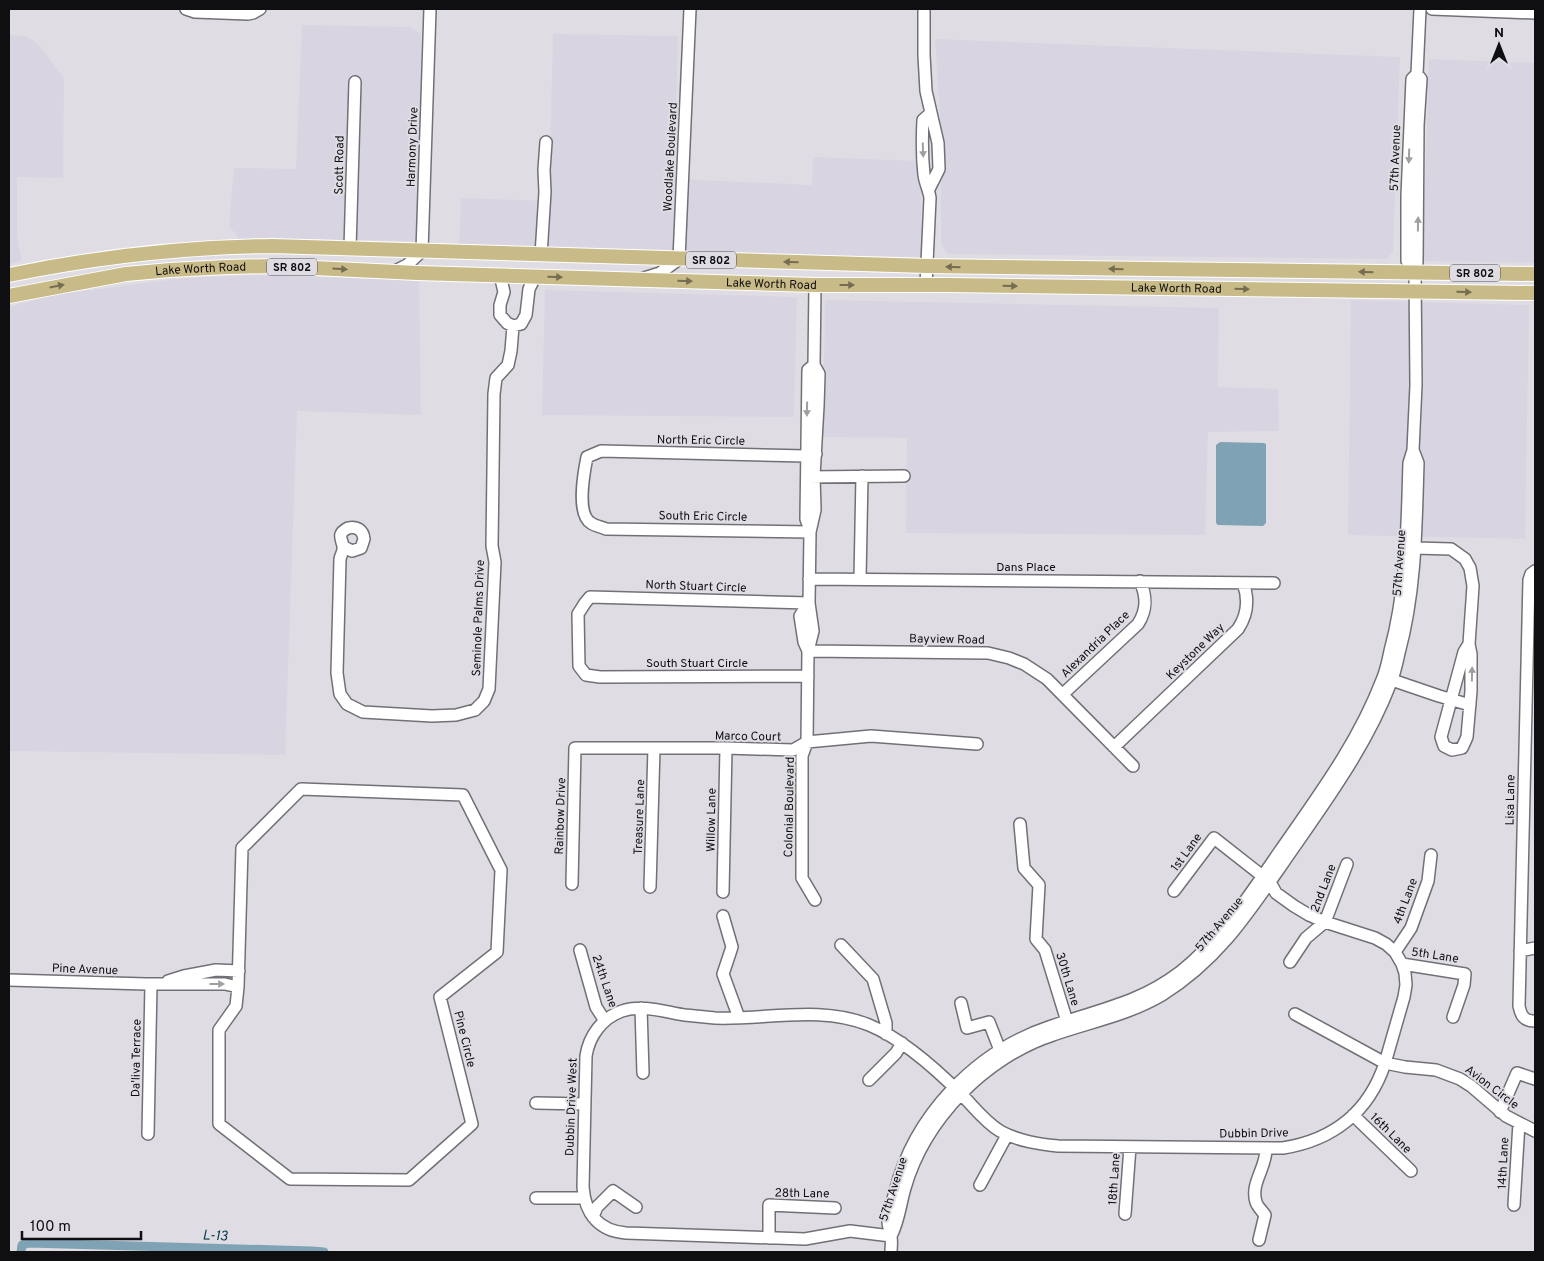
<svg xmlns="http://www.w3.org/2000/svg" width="1544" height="1261" viewBox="0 0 1544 1261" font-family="Overpass,sans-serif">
<rect width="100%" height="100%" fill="#dfdde3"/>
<!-- built -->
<path fill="#d9d4e2" d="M302,25L410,27L421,34L418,241L239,238L229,226L234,168L296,169Z
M553,34L678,36L674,179L812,185L813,157L920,161L922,257L665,254L459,246L461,198L549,201Z
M9,35L26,36L38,44L64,78L63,178L17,177V237L22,261L9,264Z
M935,39L1400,57L1393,252L1387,259L948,254L941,244V129Z
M1429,59L1535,63V263L1423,261Z
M257,275L419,280L421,415L297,411L285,755L9,751V307L53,295L183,278Z
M545,290L797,297L794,417L542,415Z
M825,300L1219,308L1218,387L1278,389L1279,431L1208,432L1205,535L906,533L907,438L823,437Z
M1351,300L1529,305L1525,539L1348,535Z"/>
<!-- water -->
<path fill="#7fa3b4" d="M1220,442L1264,443L1266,444V523L1263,526L1218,525L1216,523V445Z"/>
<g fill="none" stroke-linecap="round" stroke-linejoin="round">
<!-- canal -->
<path stroke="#7fa3b4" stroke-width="9" d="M21,1252L22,1245L29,1243L312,1251L324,1252"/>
<defs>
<path id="minor" d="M186,9L195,12L248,14L253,13L260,9
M924,9V55L926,91L938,143L939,169L929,189
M1432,9L1535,13
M350,248L355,82
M541,255L545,192L544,170L546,142
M393,272L407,265L422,251L430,9
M1415,273L1407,261V196L1412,79L1417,74
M500,275L504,292L500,305V315L507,323L513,326L521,324L526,315L529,289L535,277
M644,278L660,273L679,259L690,9
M926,285L930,198C929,190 925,183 924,175C922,157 922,139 923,120L931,113
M808,477L904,476
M809,527L806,519L808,370L814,365
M810,532L606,529C602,527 595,526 591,523C576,514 584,472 587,457L601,451L806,456L816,454
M344,547L352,551L361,548L364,539C363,530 357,526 348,528C337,534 341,537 343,546C344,550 341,555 340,559L337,673L340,694L347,704L363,712L432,716L456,715L475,710L484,701L489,689L495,562L492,546L494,394L496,378L508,365L511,351L513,326
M1415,548L1451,549L1465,559L1470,568L1473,586L1469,644L1471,654V691L1467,737L1462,748L1452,750L1444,746L1441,737L1464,652L1469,644
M1535,571L1531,574L1529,580L1519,1006C1521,1016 1524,1021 1535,1021
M809,579L1274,583
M860,579L862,476
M808,651L988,653L1009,658L1024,664L1047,679L1133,766
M808,651L804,642L800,616L809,603
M808,676L600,677L586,675L579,666L578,614L585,603L590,597L809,603
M1392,680L1439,696L1470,705
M1063,694L1138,624C1147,610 1147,597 1140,581
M1114,747L1238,629C1248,614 1249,599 1243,583
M301,789L463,795L501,870L497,952L440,997L472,1124L409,1180L290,1179L219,1124V1030L236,1006L238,987L242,848Z
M1020,824L1024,868L1039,885L1036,939L1045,950L1069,1028
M572,884L575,748H726L793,750L807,742L871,736L977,744
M650,887L654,748
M723,892L726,748
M815,900L802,878V756L807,742L808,651L813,631L809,603L810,532L815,510L814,476L818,406L819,374L814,365L815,285
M723,916L732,947L723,974L739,1018
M841,945L873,979L886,1023V1034
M580,950L596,1007L605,1021
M1520,951L1535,948
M1395,952L1411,928L1428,881L1431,855
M1290,962L1306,938L1325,922L1347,864
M1402,964L1465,974L1464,985L1453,1017
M9,980L146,984H225L238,987
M168,981L184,976L216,970L239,971
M961,1003L967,1028L989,1022L1003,1058
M641,1008L643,1073
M1295,1014L1385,1063L1405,1067L1436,1070L1460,1079L1471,1086L1506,1116L1535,1131
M869,1080L896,1053L902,1043
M536,1103L584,1104
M1500,1112L1517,1073L1535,1079
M1353,1115L1411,1171
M148,1134L151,984
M980,1185L1007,1135
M536,1198H584
M1514,1205L1519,1123
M1125,1214L1130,1147
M593,1217L597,1207L613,1191L636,1207
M891,1236L850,1231L805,1239L626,1233C599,1231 585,1214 583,1187L586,1056C589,1036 602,1018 622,1011C642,1004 665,1012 685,1015C695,1016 705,1017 715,1018C766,1020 820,1005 869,1025C903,1039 936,1069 962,1095C974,1107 985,1122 1000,1131C1018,1141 1038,1144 1058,1146L1283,1148C1333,1140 1369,1112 1385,1063L1404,997L1406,985L1405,973L1402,964L1395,952L1386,944L1375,938L1325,922L1309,915L1294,906L1276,893L1270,882L1214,838L1174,891
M891,1236C899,1221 900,1205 905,1188C915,1153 936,1120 961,1094C986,1068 1019,1046 1053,1035C1090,1022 1128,1015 1162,995C1217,961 1247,915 1283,863C1323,805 1366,748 1391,682C1395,672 1397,662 1399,653C1416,590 1416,527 1418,463L1413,450
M769,1238V1205L835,1208
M1259,1240L1265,1215C1262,1211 1257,1206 1256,1202C1250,1183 1267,1167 1266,1148
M891,1252C891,1247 892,1242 891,1237C891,1232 888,1227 888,1222C889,1212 892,1202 895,1192C914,1116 975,1052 1049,1027C1097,1010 1138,1004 1180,972C1222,939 1250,894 1280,851C1318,796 1358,743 1382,680C1386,671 1388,661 1390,651C1407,589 1407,527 1409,463L1413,450L1416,385L1415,273L1417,262L1418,125L1421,79L1417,74L1420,9"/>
<g id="major">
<path d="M9,275C96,257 184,247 272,246L927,266L1535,274"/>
<path id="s1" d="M9,296L126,274L170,270L227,267L273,266L417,273L815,285H949L1535,293"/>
</g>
</defs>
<!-- minor casing -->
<use href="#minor" stroke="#727076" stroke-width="14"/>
<!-- major casing -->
<use href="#major" stroke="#fff" stroke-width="16"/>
<!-- minor -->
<use href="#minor" stroke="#fff" stroke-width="11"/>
<!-- major -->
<use href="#major" stroke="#c9bb87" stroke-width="14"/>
</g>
<!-- one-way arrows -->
<defs><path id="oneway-solid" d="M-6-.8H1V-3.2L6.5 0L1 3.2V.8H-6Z" transform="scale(1.25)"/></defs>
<g fill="#9f9f9f">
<use href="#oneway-solid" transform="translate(923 150) rotate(88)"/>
<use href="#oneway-solid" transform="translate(1409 156) rotate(92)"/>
<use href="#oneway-solid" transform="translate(1418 224) rotate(-89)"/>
<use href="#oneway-solid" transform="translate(807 409) rotate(91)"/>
<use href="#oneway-solid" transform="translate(1472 674) rotate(-89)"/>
<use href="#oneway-solid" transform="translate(217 984)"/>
</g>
<g fill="#756d51">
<use href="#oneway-solid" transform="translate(791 262) rotate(-178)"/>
<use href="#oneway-solid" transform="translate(953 267) rotate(-179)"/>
<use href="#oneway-solid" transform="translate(340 269) rotate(3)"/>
<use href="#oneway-solid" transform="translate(1116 269) rotate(-179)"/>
<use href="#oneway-solid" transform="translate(1366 272) rotate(-179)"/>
<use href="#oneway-solid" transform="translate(555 277) rotate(2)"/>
<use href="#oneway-solid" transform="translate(685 281) rotate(1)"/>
<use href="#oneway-solid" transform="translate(847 285)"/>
<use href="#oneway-solid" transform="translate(57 286) rotate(-11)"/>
<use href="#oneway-solid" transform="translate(1010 286) rotate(1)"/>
<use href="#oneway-solid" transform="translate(1242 289) rotate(1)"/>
<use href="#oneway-solid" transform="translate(1464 292) rotate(1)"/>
</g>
<g text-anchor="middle" stroke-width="4" stroke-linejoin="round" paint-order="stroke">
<!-- shield labels -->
<g fill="#dfdde3" stroke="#4d4c4f" stroke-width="1">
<rect x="686" y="251.5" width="50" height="17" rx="4"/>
<rect x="267" y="258.5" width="50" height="17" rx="4"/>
<rect x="1450" y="264.5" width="50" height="17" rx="4"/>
</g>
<g font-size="11" font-weight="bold" fill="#0f0e10">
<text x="711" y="264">SR 802</text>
<text x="292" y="271">SR 802</text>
<text x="1475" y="277">SR 802</text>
</g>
<!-- street labels -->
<g font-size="12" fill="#0f0e10" stroke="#dfdde3">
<text transform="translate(412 147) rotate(-88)" y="4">Harmony Drive</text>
<text transform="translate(670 157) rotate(-87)" y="4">Woodlake Boulevard</text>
<text transform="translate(1395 158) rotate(-88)" y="4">57th Avenue</text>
<text transform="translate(339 165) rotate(-89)" y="4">Scott Road</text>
<text dy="4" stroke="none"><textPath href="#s1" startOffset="194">Lake Worth Road</textPath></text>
<text dy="4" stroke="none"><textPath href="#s1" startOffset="765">Lake Worth Road</textPath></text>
<text dy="4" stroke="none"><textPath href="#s1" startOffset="1170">Lake Worth Road</textPath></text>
<text transform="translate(701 440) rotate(1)" y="4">North Eric Circle</text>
<text transform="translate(703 516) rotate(1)" y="4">South Eric Circle</text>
<text transform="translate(1399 563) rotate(-86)" y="4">57th Avenue</text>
<text x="1026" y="571">Dans Place</text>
<text transform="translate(696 586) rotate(2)" y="4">North Stuart Circle</text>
<text transform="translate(478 618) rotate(-88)" y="4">Seminole Palms Drive</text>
<text transform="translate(947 639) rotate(1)" y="4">Bayview Road</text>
<text transform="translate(1095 644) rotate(-44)" y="4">Alexandria Place</text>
<text transform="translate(1195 651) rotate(-44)" y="4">Keystone Way</text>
<text x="697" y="667">South Stuart Circle</text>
<text transform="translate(748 736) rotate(1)" y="4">Marco Court</text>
<text transform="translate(1510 800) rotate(-89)" y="4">Lisa Lane</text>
<text transform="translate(789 807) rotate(-89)" y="4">Colonial Boulevard</text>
<text transform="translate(560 816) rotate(-88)" y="4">Rainbow Drive</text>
<text transform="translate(639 817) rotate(-88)" y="4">Treasure Lane</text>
<text transform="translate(711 820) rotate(-89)" y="4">Willow Lane</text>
<text transform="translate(1186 852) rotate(-54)" y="4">1st Lane</text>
<text transform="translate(1323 888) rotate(-69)" y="4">2nd Lane</text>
<text transform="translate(1405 901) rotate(-69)" y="4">4th Lane</text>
<text transform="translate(1219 924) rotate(-50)" y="4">57th Avenue</text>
<text transform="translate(1435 955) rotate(9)" y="4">5th Lane</text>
<text transform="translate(85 969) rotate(2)" y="4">Pine Avenue</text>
<text transform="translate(1068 979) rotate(73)" y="4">30th Lane</text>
<text transform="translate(605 981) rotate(71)" y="4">24th Lane</text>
<text transform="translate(465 1039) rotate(76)" y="4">Pine Circle</text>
<text transform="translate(136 1058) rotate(-89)" y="4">Da'liva Terrace</text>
<text transform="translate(1492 1087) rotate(37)" y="4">Avion Circle</text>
<text transform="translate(571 1107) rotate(-88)" y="4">Dubbin Drive West</text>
<text transform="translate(1254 1133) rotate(-1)" y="4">Dubbin Drive</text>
<text transform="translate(1391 1133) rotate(44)" y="4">16th Lane</text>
<text transform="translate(1503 1163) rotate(-87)" y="4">14th Lane</text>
<text transform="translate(1114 1179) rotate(-86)" y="4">18th Lane</text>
<text transform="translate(893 1189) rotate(-72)" y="4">57th Avenue</text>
<text transform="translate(802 1193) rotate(1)" y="4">28th Lane</text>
</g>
<!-- water labels -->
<g font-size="14" font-style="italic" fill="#003649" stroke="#dfdde3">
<text transform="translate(215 1235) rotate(2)" y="5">L-13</text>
</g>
</g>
<!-- border -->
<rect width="1544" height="1261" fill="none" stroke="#0f0e10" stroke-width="20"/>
<!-- north arrow -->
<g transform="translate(1499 45)" stroke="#dfdde3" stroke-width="4" paint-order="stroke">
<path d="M0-4L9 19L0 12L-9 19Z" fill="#0f0e10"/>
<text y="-8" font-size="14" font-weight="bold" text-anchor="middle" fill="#0f0e10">N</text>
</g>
<!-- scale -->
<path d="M22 1231v8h119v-8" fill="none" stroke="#0f0e10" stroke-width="2.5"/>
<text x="30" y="1231" font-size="15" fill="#0f0e10" stroke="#dfdde3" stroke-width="4" paint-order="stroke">100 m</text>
</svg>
